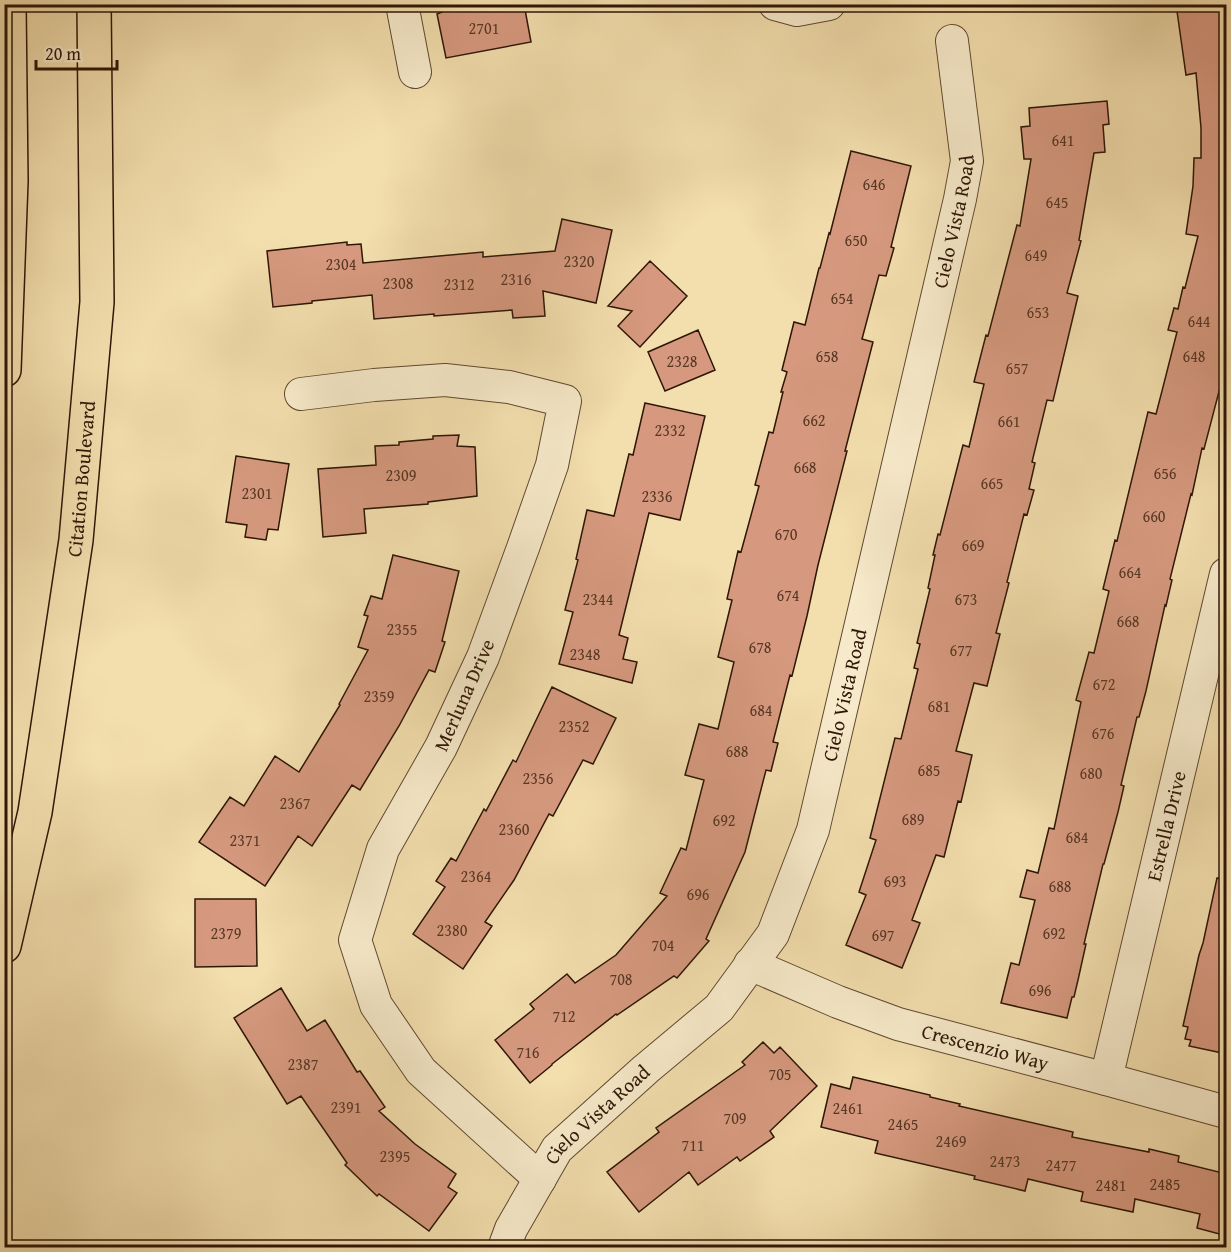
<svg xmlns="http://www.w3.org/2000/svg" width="1231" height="1252" viewBox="0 0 1231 1252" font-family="'Gentium Book Plus',serif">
<rect width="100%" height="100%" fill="#f3dead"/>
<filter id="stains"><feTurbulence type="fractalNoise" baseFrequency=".00333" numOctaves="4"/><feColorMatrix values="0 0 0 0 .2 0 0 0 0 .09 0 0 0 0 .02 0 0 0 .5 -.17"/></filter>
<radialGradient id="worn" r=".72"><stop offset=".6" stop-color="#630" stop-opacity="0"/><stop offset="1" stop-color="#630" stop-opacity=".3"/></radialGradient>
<!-- building -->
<path fill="#d6997f" stroke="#2e1606" stroke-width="1.5" d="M441,4H524L531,42L446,58L437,14L442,12Z
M1176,4H1227V361L1204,449L1202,448L1192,495L1191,494L1170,579L1172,580L1166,606L1165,605L1146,691L1139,717H1137L1121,785L1124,786L1118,812L1104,864H1103L1084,944H1086L1078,980L1074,997H1072L1067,1018L1001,1003L1011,963L1019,965L1035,900L1020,897L1027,870L1038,873L1049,828L1054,829L1081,702L1076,700L1089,652L1094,653L1109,591L1103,589L1115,540L1117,541L1148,412L1156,414L1162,391L1177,332L1168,330L1174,308L1178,309L1183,287L1185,288L1198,236L1186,234L1193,186L1194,158H1201V128L1196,73L1186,75Z
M1107,101L1109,124L1103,125L1105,152L1094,153L1079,240L1081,241L1067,293L1078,296L1053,401L1047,400L1032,462L1035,463L1029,489L1034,490L1027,515L1024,514L1007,582L1009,583L996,633L1000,634L987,686L974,683L956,751L972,755L961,802L958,801L944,857L936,855L912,920L920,923L902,968L846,945L866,895L859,892L876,840L870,838L895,738L901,739L918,669L914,668L920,644L917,643L930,589L928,588L935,555H933L938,534L940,535L963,445L969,447L984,384L974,382L986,335L988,336L1017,225L1020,226L1031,159H1024L1021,127L1030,126L1029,108Z
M851,151L911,166L891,247L894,248L886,276L879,275L862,339L873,342L845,451H847L818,565L807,616L792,676L790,675L773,742L778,743L771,771L766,770L745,852L706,939L709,941L677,978L674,976L617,1015L616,1014L552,1064V1065L530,1083L495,1040L534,1009L530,1004L567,974L575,983L616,955L667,896L660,893L681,848L686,850L704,780L685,775L699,724L718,729L734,662L718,657L732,600L727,599L738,551L741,552L759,486L755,485L769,432L773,433L783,392H781L787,372L782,370L794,322L805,325L819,268H820L829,233L830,234Z
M562,219L612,230L596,303L543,291L545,316L513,318L512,310L434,316V314L374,319L372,295L312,301V303L273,307L267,251L347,242V245L361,244L363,263L483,252V257L555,251Z
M650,261L687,296L640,347L618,326L632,311L608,306Z
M698,330L715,370L665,391L648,352Z
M645,403L705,416L680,520L649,513L619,635L628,638L623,659L637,662L632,683L559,664L573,612L565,610L578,560L576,559L587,510L614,516L629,454L633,455Z
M459,435L457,446L475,447L477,496L428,502V504L364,509L366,533L323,537L318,469L376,465L375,446L399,445V442L433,439V436Z
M236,456L289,464L278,530L268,529L266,540L245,537L247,525L226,522Z
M393,555L459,571L442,641L445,642L435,672L429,670L399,726L360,790L352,785L312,846L298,836L265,886L199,842L230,797L244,806L275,756L299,772L340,705L339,704L368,650L358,647L368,616L364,615L371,596L382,599Z
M552,687L616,718L593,764L583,760L553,816L549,814L514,880L485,922L492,926L463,969L413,934L445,887L436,881L451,858L456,861L484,809L486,811L513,760L516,762Z
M1217,878L1227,879V1054L1189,1046L1191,1040L1185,1039L1188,1027L1183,1026L1199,955L1203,943Z
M195,899H256L257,966L195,967Z
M281,988L307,1031L325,1020L357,1072L360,1071L385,1107L379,1111L415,1144L456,1174L448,1187L457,1193L429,1231L379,1194L377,1196L345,1165L347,1163L301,1096L287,1104L260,1060L234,1018Z
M763,1042L774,1053L780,1047L817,1086L770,1131L774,1137L740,1161L737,1157L698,1185L689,1172L639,1212L607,1172L659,1132L656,1128L745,1065L742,1062Z
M853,1077L930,1095V1097L960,1104L959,1106L1073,1132L1072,1137L1149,1152V1149L1179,1156L1178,1162L1227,1174V1236L1197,1228L1200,1214L1135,1199L1133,1212L1081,1201L1083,1192L1028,1179L1025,1191L974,1179L975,1176L875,1153L878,1141L821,1127L831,1084L850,1089Z"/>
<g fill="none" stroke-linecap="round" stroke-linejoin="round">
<defs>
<g id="minor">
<path d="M402,4L415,72"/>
<path d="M775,4L797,10L829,4"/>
<path d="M301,394L374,385L445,380L509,387L565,401L552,465L524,545L483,657L441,747L383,849L355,940L376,1005L421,1071L540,1179"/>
<path id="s1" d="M750,964L838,1002L898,1024L1106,1079L1226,1112"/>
<path id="s2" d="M1106,1079L1226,574"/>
<path id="s3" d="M504,1248L511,1229L557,1149L646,1069L719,1008L773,934L813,830L960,199L967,161L952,41"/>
</g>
<g id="major">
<path d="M4,370L11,181L9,4"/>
<path id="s4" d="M4,946L35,812L76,540L97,302L94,4"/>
</g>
</defs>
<!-- minor casing -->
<use href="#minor" stroke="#5f4830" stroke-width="34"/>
<!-- major casing -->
<use href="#major" stroke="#2e1606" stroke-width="36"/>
<!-- minor -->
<use href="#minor" stroke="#f7eaca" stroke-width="32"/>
<!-- major -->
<use href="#major" stroke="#f3dead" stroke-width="33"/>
</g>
<g text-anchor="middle" stroke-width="6" stroke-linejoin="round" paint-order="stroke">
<!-- number labels -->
<g font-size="16" fill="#583724">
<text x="484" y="34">2701</text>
<text x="1063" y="146">641</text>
<text x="874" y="190">646</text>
<text x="1057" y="208">645</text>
<text x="856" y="246">650</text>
<text x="1036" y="261">649</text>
<text x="579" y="267">2320</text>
<text x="341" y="270">2304</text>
<text x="516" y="285">2316</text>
<text x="398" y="289">2308</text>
<text x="459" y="290">2312</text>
<text x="842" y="304">654</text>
<text x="1038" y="318">653</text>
<text x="1199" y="327">644</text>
<text x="827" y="362">658</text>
<text x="1194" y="362">648</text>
<text x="682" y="367">2328</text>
<text x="1017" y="374">657</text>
<text x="814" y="426">662</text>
<text x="1009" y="427">661</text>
<text x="670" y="436">2332</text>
<text x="805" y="473">668</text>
<text x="1165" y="479">656</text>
<text x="401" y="481">2309</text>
<text x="992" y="489">665</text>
<text x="257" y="499">2301</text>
<text x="657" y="502">2336</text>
<text x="1154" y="522">660</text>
<text x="786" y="540">670</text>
<text x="973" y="551">669</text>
<text x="1130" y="578">664</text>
<text x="788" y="601">674</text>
<text x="598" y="605">2344</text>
<text x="966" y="605">673</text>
<text x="1128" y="627">668</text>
<text x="402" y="635">2355</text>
<text x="760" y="653">678</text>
<text x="961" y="656">677</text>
<text x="585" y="660">2348</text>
<text x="1104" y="690">672</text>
<text x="379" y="702">2359</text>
<text x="939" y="712">681</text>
<text x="761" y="716">684</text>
<text x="574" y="732">2352</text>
<text x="1103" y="739">676</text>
<text x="737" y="757">688</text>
<text x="929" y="776">685</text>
<text x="1091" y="779">680</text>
<text x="538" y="784">2356</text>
<text x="295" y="809">2367</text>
<text x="913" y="825">689</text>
<text x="724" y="826">692</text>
<text x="514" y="835">2360</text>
<text x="1077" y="843">684</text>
<text x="245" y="846">2371</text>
<text x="476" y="882">2364</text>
<text x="895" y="887">693</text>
<text x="1060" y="892">688</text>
<text x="698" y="900">696</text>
<text x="452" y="936">2380</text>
<text x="226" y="939">2379</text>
<text x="1054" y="939">692</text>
<text x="883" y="941">697</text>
<text x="663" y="951">704</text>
<text x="621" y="985">708</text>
<text x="1040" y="996">696</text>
<text x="564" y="1022">712</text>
<text x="528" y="1058">716</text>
<text x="303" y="1070">2387</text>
<text x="780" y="1080">705</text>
<text x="346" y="1113">2391</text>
<text x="848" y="1114">2461</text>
<text x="735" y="1124">709</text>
<text x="903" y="1130">2465</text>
<text x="951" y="1147">2469</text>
<text x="693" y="1151">711</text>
<text x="395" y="1162">2395</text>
<text x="1005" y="1167">2473</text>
<text x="1061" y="1171">2477</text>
<text x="1165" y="1190">2485</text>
<text x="1111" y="1191">2481</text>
</g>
<!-- street labels -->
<g font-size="20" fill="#2e1606" stroke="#f7eaca">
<text dy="7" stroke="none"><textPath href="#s3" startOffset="1155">Cielo Vista Road</textPath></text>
<text dy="7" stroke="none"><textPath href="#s4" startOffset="474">Citation Boulevard</textPath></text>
<text transform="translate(464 695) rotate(-66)" y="7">Merluna Drive</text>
<text dy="7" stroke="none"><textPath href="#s3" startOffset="669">Cielo Vista Road</textPath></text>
<text dy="7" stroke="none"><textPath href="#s2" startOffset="260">Estrella Drive</textPath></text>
<text dy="7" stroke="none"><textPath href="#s1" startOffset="250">Crescenzio Way</textPath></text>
<text dy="7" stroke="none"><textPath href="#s3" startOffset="165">Cielo Vista Road</textPath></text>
</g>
</g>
<!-- margin -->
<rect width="1231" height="1252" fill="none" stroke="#f3dead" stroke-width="24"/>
<rect x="6" y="6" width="1219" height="1240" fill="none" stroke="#2e1606" stroke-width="3"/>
<rect x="12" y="12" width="1207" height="1228" fill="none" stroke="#2e1606" stroke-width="1.5"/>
<!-- scale -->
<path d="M36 60v9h81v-9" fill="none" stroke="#2e1606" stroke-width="3"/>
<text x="45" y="60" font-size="18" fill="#2e1606" stroke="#f7eaca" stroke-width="4.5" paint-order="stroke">20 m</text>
<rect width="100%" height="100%" filter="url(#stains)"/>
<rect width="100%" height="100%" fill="url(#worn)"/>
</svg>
